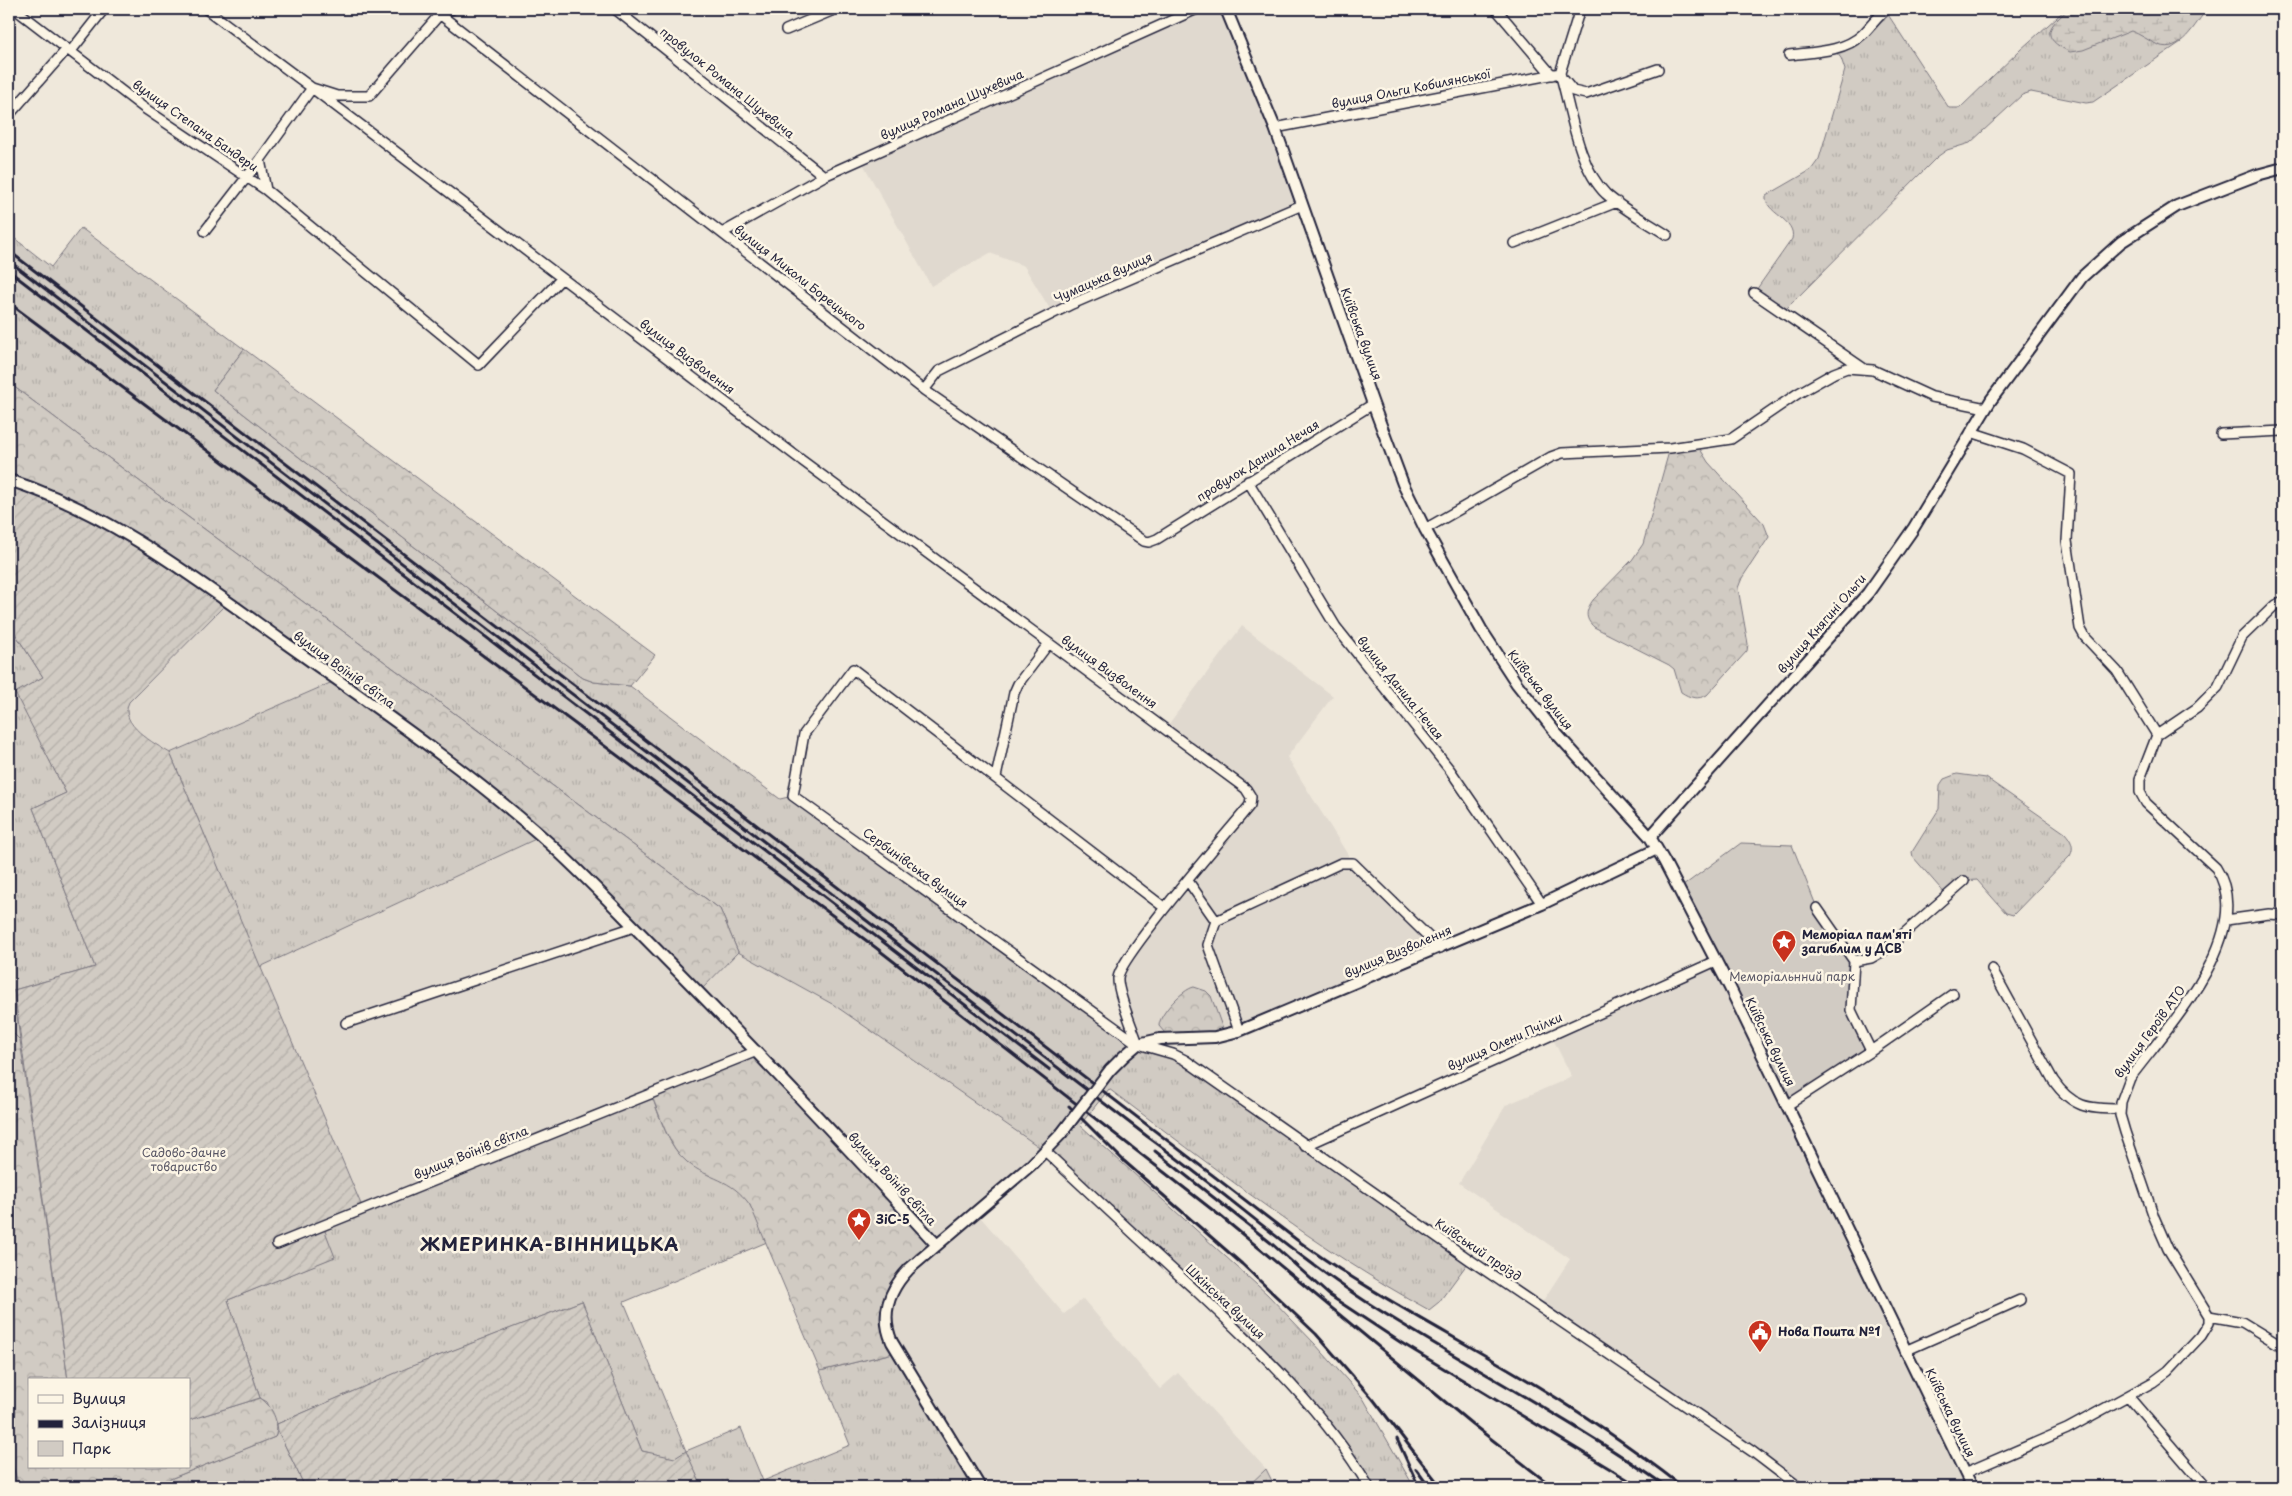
<svg xmlns="http://www.w3.org/2000/svg" width="2292" height="1496" viewBox="0 0 2292 1496" font-family="'Playpen Sans',sans-serif">
<defs>
<pattern id="grass-tufts" width="24" height="20" patternUnits="userSpaceOnUse" patternTransform="scale(1.25)"><rect width="24" height="20" fill="#d1cbc3"/><path d="M3 7l-1-3M5 7V3M7 7l1-3M15 17l-1-3M17 17v-4M19 17l1-3" fill="none" stroke="#b3aea8"/></pattern>
<pattern id="forest-crowns" width="20" height="18" patternUnits="userSpaceOnUse" patternTransform="scale(1.25)"><rect width="20" height="18" fill="#d1cbc3"/><path d="M2 6a3 3 0 1 1 6 0M12 15a3 3 0 1 1 6 0" fill="none" stroke="#b3aea8"/></pattern>
<pattern id="wetland-marsh" width="20" height="14" patternUnits="userSpaceOnUse" patternTransform="scale(1.25)"><rect width="20" height="14" fill="#d1cbc3"/><path d="M1 5h8M5 5V1M11 12h8M15 12V8" fill="none" stroke="#b3aea8"/></pattern>
<pattern id="garden-furrows" width="10" height="10" patternUnits="userSpaceOnUse" patternTransform="scale(1.25)"><rect width="10" height="10" fill="#d1cbc3"/><path d="M-1 1l2-2M0 10L10 0M9 11l2-2" fill="none" stroke="#b3aea8"/></pattern>
</defs>
<rect width="100%" height="100%" fill="#efe8db"/>
<filter id="ink" filterUnits="userSpaceOnUse"><feTurbulence type="fractalNoise" baseFrequency=".02" numOctaves="2"/><feDisplacementMap in="SourceGraphic" scale="10" xChannelSelector="R" yChannelSelector="G"/><feConvolveMatrix kernelMatrix="1 2 1 2 8 2 1 2 1" color-interpolation-filters="sRGB"/></filter>
<g filter="url(#ink)">
<!-- built -->
<path fill="#e0d9cf" d="M1197,9H1226L1302,205L1053,314L1024,266L990,253L931,286L861,160Z
M228,602L337,680L170,753L140,734L127,714L126,708L129,702Z
M1242,626L1333,696L1287,757L1353,863L1440,948L1239,1031L1138,1044L1121,994L1123,965L1251,797L1165,729Z
M542,836L699,992L738,952L834,1005L1045,1151L976,1212L1064,1314L1083,1299L1160,1389L1178,1373L1266,1469L1247,1487H980L892,1342L891,1295L936,1245L363,1209L260,967Z
M1716,961L1970,1487H1800L1539,1307L1570,1259L1459,1183L1506,1105L1572,1077L1551,1035Z"/>
<!-- grass -->
<path fill="url(#grass-tufts)" stroke="#7a767f" d="M2066,9H2163L2170,38L2181,42L2093,102L2086,103L2031,92L2022,95L1970,143L1947,150L1937,157L1783,312L1754,293L1792,239C1797,219 1764,213 1766,196L1811,170L1819,159L1845,70L1841,58L1833,49L1846,45L1885,10L1949,108H1960L2020,50Z
M81,228L244,349L213,390L583,678L594,682L630,686L780,799L793,796L1138,1044L1173,1054L1470,1260L1439,1302L1429,1310C1315,1248 1212,1166 1109,1089L1080,1125L1267,1294L1315,1344L1363,1398L1414,1487H1369L1296,1390L1045,1151L834,1005L738,952L720,909L146,486L9,383V234L51,267Z
M9,624L43,677L16,693L66,793L33,808L95,967L14,990L20,1040L14,1034L9,1033Z
M337,680L542,836L260,967L170,753Z
M1957,774L1986,778L2065,833C2071,840 2075,847 2070,856L2013,915L2006,913L1977,880L1964,881L1947,896L1913,857L1912,852L1939,809L1940,785L1944,779Z
M651,1094C658,1112 667,1142 681,1156C697,1173 723,1176 740,1192C753,1204 759,1226 767,1242L624,1302L686,1451L741,1428L763,1481L850,1445L820,1371L897,1352L980,1487H702L686,1452L675,1459L642,1451L582,1301L413,1366L277,1424L267,1402L260,1398L228,1300L334,1257L323,1226Z
M278,1431L305,1487H150L275,1437Z
M9,1452L19,1487H9Z
M1266,1469L1275,1487H1247Z"/>
<!-- forest -->
<path fill="url(#forest-crowns)" stroke="#7a767f" d="M244,349L655,655L630,686L594,682L583,678L213,390Z
M9,383L146,486L720,909L738,952L699,992L542,836L217,594L9,480Z
M1697,444L1708,462L1764,524L1769,537L1742,578L1738,588L1748,644L1747,651L1707,695C1698,700 1690,698 1681,692L1674,669L1669,665L1594,627C1584,618 1586,610 1593,600L1632,560L1643,544L1670,448Z
M1194,987L1206,991L1211,996L1225,1035L1170,1039L1159,1026C1159,1014 1183,989 1194,987Z
M9,1033L14,1034L20,1040L68,1380H29V1467H189V1420L260,1398C271,1404 281,1424 275,1437L150,1487H19L9,1452Z
M757,1051L937,1245L909,1269L887,1305L897,1352L820,1371L750,1205C730,1177 710,1181 687,1162C668,1147 660,1115 651,1094Z"/>
<!-- wetland -->
<path fill="url(#wetland-marsh)" stroke="#7a767f" d="M2069,9H2207C2195,24 2181,54 2158,45C2149,41 2140,34 2131,31L2083,50L2070,52C2038,37 2049,26 2069,9Z"/>
<!-- park -->
<path fill="#d1cbc3" stroke="#7a767f" d="M1741,843L1792,845L1817,908L1854,961L1851,1004L1871,1051L1786,1105L1679,889Z"/>
<!-- garden -->
<path fill="url(#garden-furrows)" stroke="#7a767f" d="M9,480L75,507L228,602L129,702C118,724 155,744 170,753L363,1209L323,1226L335,1257L228,1300L260,1398L189,1420V1380H68L14,990L95,967L33,808L66,793L15,693L43,677L9,624Z
M582,1301L642,1451L675,1458L686,1451L702,1487H305L278,1431L277,1424L412,1366Z"/>
<g fill="none" stroke-linecap="round" stroke-linejoin="round">
<defs>
<path id="minor" d="M15,9L144,108L266,190L260,160L312,88
M206,9L312,88L337,96H369L440,14L452,9
M433,9L924,390L1144,541L1149,542L1157,539L1373,404
M615,9L824,176
M1496,9L1552,75
M786,30L836,9
M71,51L104,9
M1789,55C1814,52 1844,52 1863,34C1871,26 1878,16 1887,9
M1560,73C1571,110 1578,167 1606,194C1624,210 1647,222 1667,235
M1560,73L1580,9
M1564,80L1573,91L1586,94L1658,69
M312,88L800,459L1246,789L1251,797L1250,805C1230,830 1119,957 1118,978C1117,992 1133,1029 1138,1044
M9,115L67,49
M1275,128L1560,73
M266,190L479,365L562,278
M205,231L260,160
M722,233L824,176L1197,9
M1514,243L1617,202
M1754,293L1863,368
M924,390L939,371L1072,304L1302,205
M1971,432L2023,449L2071,474L2067,541L2080,628L2085,637L2117,671L2157,735
M2221,434L2283,431
M1248,481L1336,627L1450,770L1542,904
M1425,529L1551,457L1562,453L1670,448L1731,439L1797,394L1834,373L1847,368L1873,370L1932,397L1986,408
M996,777L1014,693L1018,684L1049,643
M1188,881L1216,921
M1165,908L853,669L804,734L793,796L1138,1044L1173,1054L1185,1060L1470,1260L1753,1452L1799,1487
M1817,908L1854,961
M2226,920L2269,914L2283,915
M1992,969L2053,1080C2072,1108 2089,1109 2120,1109
M346,1023L634,927
M1239,1031L1208,945L1216,921L1341,863H1353L1440,948
M1871,1051L1953,994
M1786,1106L1871,1051L1851,1010L1854,961L1871,958L1885,950L1964,881
M1305,1146L1716,961
M1045,1151C1094,1197 1143,1243 1193,1288C1258,1349 1324,1410 1369,1487
M277,1244L757,1051
M2209,1316L2168,1249L2154,1217L2125,1132L2120,1115L2121,1102L2130,1078C2167,1028 2258,932 2216,868L2146,803L2140,792V779L2157,735L2197,708L2218,687L2242,637L2275,605L2283,601
M2209,1316L2242,1322L2283,1347
M1905,1351L2020,1300
M2128,1396L2206,1487
M1965,1473L2067,1429L2153,1382L2168,1371L2201,1336L2209,1323V1316"/>
<path id="tertiary" d="M1226,9L1275,128L1373,404L1403,484L1425,529L1481,629L1517,684L1556,733L1650,837L1664,861L1730,988L1972,1487
M9,480C109,512 196,579 281,640C368,702 458,763 539,834C581,871 620,913 660,953C754,1048 846,1146 937,1245
M1650,837L1868,593L1913,529L1991,400L2082,277L2121,242L2177,206L2257,175L2283,168
M1110,1070L1124,1056L1138,1044L1160,1039L1215,1037L1239,1031L1542,904L1657,849
M980,1487L892,1342C880,1315 889,1290 909,1269L1031,1165L1061,1134"/>
</defs>
<!-- minor casing -->
<use href="#minor" stroke="#22223b" stroke-width="12"/>
<!-- tertiary casing -->
<use href="#tertiary" stroke="#22223b" stroke-width="14"/>
<!-- minor -->
<use href="#minor" stroke="#fcf5e5" stroke-width="9"/>
<!-- tertiary -->
<use href="#tertiary" stroke="#fcf5e5" stroke-width="10"/>
<!-- rail -->
<path stroke="#22223b" stroke-width="3" d="M9,251L1297,1240C1367,1291 1443,1330 1517,1374C1575,1408 1630,1446 1683,1487
M9,261L1148,1137C1222,1190 1289,1251 1365,1301C1465,1365 1571,1419 1667,1487
M9,271L1050,1070
M9,303L875,947L1219,1215L1472,1424L1553,1487
M1069,1106L1124,1161L1242,1264L1316,1334L1373,1399L1441,1487
M1155,1151L1271,1243L1329,1295L1400,1342L1640,1487
M1397,1439L1419,1487
M1416,1469L1429,1487"/>
<defs>
<path id="tertiary-bridge" d="M1061,1134L1110,1070"/>
</defs>
<!-- tertiary-bridge casing -->
<use href="#tertiary-bridge" stroke="#22223b" stroke-width="14" stroke-linecap="butt"/>
<!-- tertiary-bridge -->
<use href="#tertiary-bridge" stroke="#fcf5e5" stroke-width="10"/>
</g>
</g>
<!-- icons -->
<defs>
<symbol id="sight-pin" viewBox="-11 -11 22 30"><path d="M0 17L-7.5 6A9.5 9.5 0 1 1 7.5 6Z" fill="#c8321e" stroke="#fcf5e5"/><path d="M0-6L1.8-2.2L6-1.7L2.9 1.2L3.7 5.4L0 3.3L-3.7 5.4L-2.9 1.2L-6-1.7L-1.8-2.2Z" fill="#fff"/></symbol>
<symbol id="civic-pin" viewBox="-11 -11 22 30"><path d="M0 17L-7.5 6A9.5 9.5 0 1 1 7.5 6Z" fill="#c8321e" stroke="#fcf5e5"/><path d="M-.6-6.5H3V-4.5H.6V-3L4-1V1h2V6H-6V1h2V-1L-.6-3ZM-1.2 2.5V6h2.4V2.5Z" fill="#fff"/></symbol>
</defs>
<g fill-rule="evenodd">
<use href="#sight-pin" x="1770" y="928" width="28" height="38"/>
<use href="#sight-pin" x="845" y="1206" width="28" height="38"/>
<use href="#civic-pin" x="1746" y="1318" width="28" height="38"/>
</g>
<g text-anchor="middle" stroke-width="5" stroke-linejoin="round" paint-order="stroke">
<!-- street labels -->
<g font-size="12" fill="#22223b" stroke="#fcf5e5">
<text transform="translate(727 83) rotate(39)" y="4">провулок Романа Шухевича</text>
<text transform="translate(1411 89) rotate(-11)" y="4">вулиця Ольги Кобилянської</text>
<text transform="translate(952 105) rotate(-24)" y="4">вулиця Романа Шухевича</text>
<text transform="translate(195 126) rotate(35)" y="4">вулиця Степана Бандери</text>
<text transform="translate(800 278) rotate(38)" y="4">вулиця Миколи Борецького</text>
<text transform="translate(1103 278) rotate(-24)" y="4">Чумацька вулиця</text>
<text transform="translate(1361 334) rotate(70)" y="4">Київська вулиця</text>
<text transform="translate(687 357) rotate(37)" y="4">вулиця Визволення</text>
<text transform="translate(1258 461) rotate(-32)" y="4">провулок Данила Нечая</text>
<text transform="translate(1822 624) rotate(-49)" y="4">вулиця Княгині Ольги</text>
<text transform="translate(344 670) rotate(36)" y="4">вулиця Воїнів світла</text>
<text transform="translate(1109 672) rotate(36)" y="4">вулиця Визволення</text>
<text transform="translate(1400 688) rotate(51)" y="4">вулиця Данила Нечая</text>
<text transform="translate(1540 690) rotate(52)" y="4">Київська вулиця</text>
<text transform="translate(915 868) rotate(36)" y="4">Сербинівська вулиця</text>
<text transform="translate(1398 952) rotate(-23)" y="4">вулиця Визволення</text>
<text transform="translate(2150 1032) rotate(-54)" y="4">вулиця Героїв АТО</text>
<text transform="translate(1505 1042) rotate(-24)" y="4">вулиця Олени Пчілки</text>
<text transform="translate(1770 1042) rotate(64)" y="4">Київська вулиця</text>
<text transform="translate(471 1153) rotate(-22)" y="4">вулиця Воїнів світла</text>
<text transform="translate(892 1179) rotate(47)" y="4">вулиця Воїнів світла</text>
<text transform="translate(1478 1250) rotate(34)" y="4">Київський проїзд</text>
<text transform="translate(1225 1302) rotate(43)" y="4">Шкінська вулиця</text>
<text transform="translate(1950 1413) rotate(64)" y="4">Київська вулиця</text>
</g>
<!-- poi labels -->
<g font-size="12" font-weight="bold" fill="#22223b" stroke="#fcf5e5" text-anchor="start">
<text x="1802" y="939">Меморіал пам'яті<tspan x="1802" dy="14">загиблим у ДСВ</tspan></text>
<text x="876" y="1224">ЗіС-5</text>
<text x="1778" y="1336">Нова Пошта №1</text>
</g>
<!-- park labels -->
<g font-size="12" fill="#575564" stroke="#fcf5e5">
<text x="1792" y="981">Меморіальнний парк</text>
<text x="184" y="1157">Садово-дачне<tspan x="184" dy="14">товариство</tspan></text>
</g>
<!-- district labels -->
<g font-size="18" font-weight="bold" letter-spacing="1" fill="#22223b" stroke="#fcf5e5">
<text x="550" y="1251">ЖМЕРИНКА-ВІННИЦЬКА</text>
</g>
</g>
<!-- margin -->
<rect width="2292" height="1496" fill="none" stroke="#fcf5e5" stroke-width="30"/>
<rect x="15" y="15" width="2262" height="1466" fill="none" stroke="#22223b" stroke-width="2" filter="url(#ink)"/>
<!-- legend -->
<rect x="28" y="1378" width="162" height="90" fill="#fcf5e5" stroke="#a5a1a1"/>
<rect x="38" y="1395" width="25" height="8" fill="#fcf5e5" stroke="#a5a1a1"/>
<text x="72" y="1404" font-size="15" fill="#22223b">Вулиця</text>
<rect x="38" y="1420" width="25" height="8" fill="#22223b" stroke="#a5a1a1"/>
<text x="72" y="1428" font-size="15" fill="#22223b">Залізниця</text>
<rect x="38" y="1441" width="25" height="15" fill="#d1cbc3" stroke="#a5a1a1"/>
<text x="72" y="1454" font-size="15" fill="#22223b">Парк</text>
</svg>
